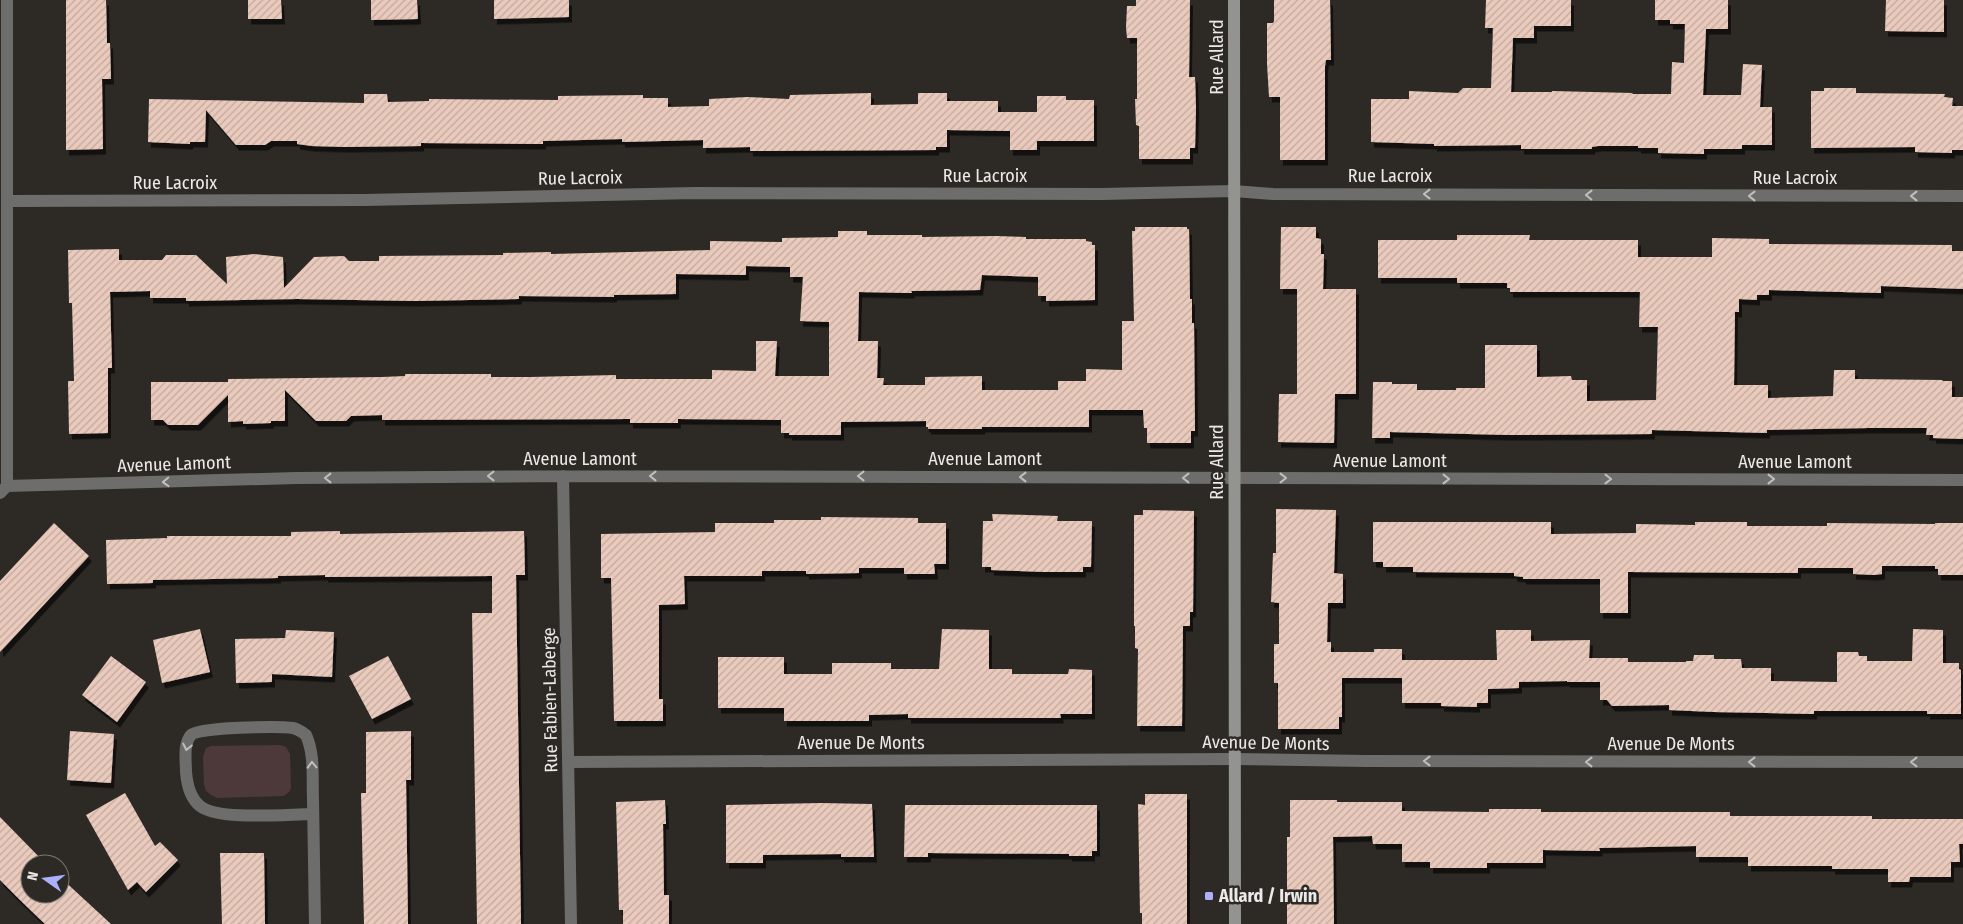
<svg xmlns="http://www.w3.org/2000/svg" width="1963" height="924" viewBox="0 0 1963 924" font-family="'Fira Sans Condensed',sans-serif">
<defs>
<pattern id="building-hatch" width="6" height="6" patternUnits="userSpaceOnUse" patternTransform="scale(1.25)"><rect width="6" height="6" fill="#eacabc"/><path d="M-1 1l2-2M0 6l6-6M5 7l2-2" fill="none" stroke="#c1a99e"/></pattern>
<filter id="shadow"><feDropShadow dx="3" dy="5.5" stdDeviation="0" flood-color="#0009"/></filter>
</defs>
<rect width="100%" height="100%" fill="#2d2a26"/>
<!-- green -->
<path fill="#4d393a" d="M280,745L286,747L290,754L291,788L289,792L284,796L217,798L211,795L206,791L204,785L203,757L206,748L211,746Z"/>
<!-- building -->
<path fill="url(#building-hatch)" filter="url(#shadow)" d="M66,0H106L107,43H110L111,79H102L103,149L66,150Z
M248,0H281L282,19H248Z
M371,0H417L418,19L371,20Z
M494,0H569V17L494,19Z
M1136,0H1190L1189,77H1195L1196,108L1195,148H1190V159H1139V126L1136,125L1135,99H1137V38H1127L1126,27L1127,6H1136Z
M1274,0H1330L1331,60H1326L1325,66V160H1280V97H1269L1267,64V23H1273L1274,21Z
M1486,0H1571V26H1534V38H1513L1511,92H1552V91L1633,93L1632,94H1671L1672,62L1684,63L1685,24H1670V20H1655V0H1728V29H1706L1703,95H1741L1743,64L1762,65L1760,107H1772V145H1742V149H1704V154L1658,153V148H1638V146H1598L1592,147V149H1521V145L1434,146V144L1371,142V99H1409V91L1458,93L1463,88H1491L1493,28H1485Z
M1886,0H1944V32L1885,31Z
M1824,88H1856V93L1945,94L1944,97L1953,98L1952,106H1963V150H1952V153L1915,152V147L1811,148V91H1824Z
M871,93V105L918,104V93H947V101H998V112H1037V96H1066V100H1094V141H1037V150H1010V131L947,130V147H936V150L750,151V147L703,148V140L622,142V139L543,141V144L421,143V146L344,147L312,146L297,144V141H271L265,145H236L206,110L205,142H190V144L148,142L149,99L364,103V94H387L388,102L429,101V99L558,100V96L643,95V98H668V107L709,106V99L747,97L789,99L790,95Z
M1135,227H1187V229H1189L1190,299H1192V323H1194L1195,431H1191V443H1147V428H1144L1143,410H1089V427H982V429H928V427H926V421L841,422V435H789V433H781V420L678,419V423H630V419L382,420V415L351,416L346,421H316L285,390V421H271V423L243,424V421L228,422V395L198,425H168L163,420H151V382H228V379L382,377L405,376V374H491V377H530L616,375V379H712V370L756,371V341H777L775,376H829V322L800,321L803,277H790V267L746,266V275L676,274V294L614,295V297L519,296V299L415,301L297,299L186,301V298H150V291L110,292L112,368H108V433L69,434L68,381H74L72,303H69L68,250L119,249V260H162L166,255H196L227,284L226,257L254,254L283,257L284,288L314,257L344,256L349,261H379V256L503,255V253L551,252V254L710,250V241L782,242V238L838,237V231H867V235H922V237L997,236L1026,237V239H1086V241L1092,242V245H1095V300L1046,301V296H1038V277L982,275L980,290L911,291L912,293H908L859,292L858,341H878L877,378H884L883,385H925V377L982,376V390H1058V381H1086V369L1122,370V321H1134L1132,231H1135Z
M1281,227H1316V238L1321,239V254H1324L1323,289H1356V394H1335L1334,443L1278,442L1279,394H1297V289H1280Z
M1457,235H1530L1529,240H1638V257H1712V238L1769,239V244L1952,245V251H1963V289L1881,286V293L1769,290V295H1757V300L1739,299V312H1735L1734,385H1768V398L1833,396L1834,370H1855V379L1943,380L1942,381H1952V397H1963V439L1933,438V435H1926L1927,428H1868L1767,430V433L1652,430V434L1508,435L1390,432V438H1372L1373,382H1392V384H1417V390H1456V388H1485V345H1537V377L1571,376L1572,380H1587V401L1656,400L1658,327H1639L1640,292H1510V288H1507V283H1457V278H1378V240H1457Z
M1276,509L1336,510L1334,573L1343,574V603H1328L1327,642H1331V652H1374V649H1402V660H1497L1496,630H1531V641L1590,640L1589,658H1628V662H1686V661H1693L1694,655H1714V659H1741L1742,668H1771V681L1837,682V652H1858L1859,656H1867V661H1912L1913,629L1943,630V663H1959V669L1961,670V714H1927V711H1814V714L1714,712L1669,710V705L1612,706L1607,700H1600V682H1567V681L1519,682V688L1488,689V703H1477V707L1441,706V703H1402V678H1342V717H1339V729H1278V683H1274V644H1279V603L1271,602L1273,553H1276Z
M1143,510L1194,511L1193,612H1190V626H1183L1182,726H1137L1138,649L1135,648V626H1134V515H1143Z
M992,514L1058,516L1057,521H1092L1091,567H1083V572H1044L991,570V567H982L983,521H993Z
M821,517L918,518V523H946V564H934L935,574H904V568H859V573L806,574V571H762V576H684L685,604L659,605V699H663V721H614L611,578H601V534L715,532V523H774V520H821Z
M1373,522H1551V534L1636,533V524L1695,525V522H1747V526H1827V523L1935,524V523H1963V575H1938V569H1935V566H1882V574L1874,575L1853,574V568H1798V573L1628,572V613H1600V579H1523V577L1514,576V573L1413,572V567H1383V562H1373Z
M54,523L89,556L0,652V581Z
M340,531V534L524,531L525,575H516L521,924H477L472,613H492V576L325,577V575L278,576V578L153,580V583L107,584L106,540L167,538V536H291V532Z
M200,629L210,672L162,683L153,640Z
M942,629L989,630V669H1012V674H1068L1069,669L1092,670V714H1060L1061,718H908V714L869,715V721H784V708H718V657H784V674H832V663H891V669H939Z
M286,630L334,632L332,677L272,674V682L236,683L235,639L285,638Z
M111,656L146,682L117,722L82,695Z
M388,656L411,699L372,719L349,676Z
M70,731L114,734L111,783L67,780Z
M411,731V780H406L408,924H364L361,793H366V732Z
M125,793L155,846L160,842L178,860L146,892L137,882L128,890L86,815Z
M1145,794H1187V924H1142V913H1140L1138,804L1145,805Z
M665,800L666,824H663L664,895H669V924H623V910H619L616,802Z
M1290,800H1337V802H1402V811L1489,812V809H1541V812H1730V816H1872V819H1963V844H1959L1960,862H1951V877H1910L1909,882H1888V869H1832V866H1748V857H1696V846L1599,848L1600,851L1543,850V863H1487V868H1430V862H1402V844H1373L1372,836L1333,837L1334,924H1287V837H1290Z
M821,803L872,804L874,857H841V854L763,855V863H726V805Z
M905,805H1097V851H1092V856H1069V854L928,853V857H904Z
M0,817L46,864H30V894H60V877L111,924H45L21,901L0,880Z
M220,853H264L265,924H222Z"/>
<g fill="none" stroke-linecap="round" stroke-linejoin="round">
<!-- street -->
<path stroke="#6d6e6b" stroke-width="12" d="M7,201L364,200L695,193L1102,194L1234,191L1273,194L1963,196
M563,476L571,924
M7,486L296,478L563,476L1963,480
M0,493L7,486V0
M568,762L1235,759L1366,761L1963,762
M313,814C288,814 218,821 200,806C190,798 187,784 186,772C186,761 183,744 191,735C198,727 279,726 293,728C298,729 302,732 306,735C315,755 312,778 313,800C314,841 314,883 315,924"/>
<!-- secondary -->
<path stroke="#93938f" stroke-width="12" d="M1234,0L1235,924"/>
</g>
<!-- one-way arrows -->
<defs><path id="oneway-chevron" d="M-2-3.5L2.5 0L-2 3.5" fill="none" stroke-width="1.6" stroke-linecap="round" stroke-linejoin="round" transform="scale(1.25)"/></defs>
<g stroke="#c0bfbc">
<use href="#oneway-chevron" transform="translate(1427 194) rotate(-180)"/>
<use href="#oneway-chevron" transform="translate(1589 195) rotate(-179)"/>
<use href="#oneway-chevron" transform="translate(1752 196) rotate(-180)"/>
<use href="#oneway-chevron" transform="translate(1914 196) rotate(-180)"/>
<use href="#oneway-chevron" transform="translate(491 476) rotate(180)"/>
<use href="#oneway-chevron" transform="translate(653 476) rotate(-180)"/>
<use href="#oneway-chevron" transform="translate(861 476) rotate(-180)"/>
<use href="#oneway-chevron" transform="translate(1023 477) rotate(-180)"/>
<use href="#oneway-chevron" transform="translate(328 478) rotate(180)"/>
<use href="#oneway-chevron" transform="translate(1186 478) rotate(-180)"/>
<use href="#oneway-chevron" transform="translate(1283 478)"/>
<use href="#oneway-chevron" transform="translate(1446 479)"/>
<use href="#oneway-chevron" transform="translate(1608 479)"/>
<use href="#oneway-chevron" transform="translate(1771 479)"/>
<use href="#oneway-chevron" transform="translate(166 482) rotate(178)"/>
<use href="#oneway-chevron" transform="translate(187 747) rotate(102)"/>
<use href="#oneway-chevron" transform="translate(1427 761) rotate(-180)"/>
<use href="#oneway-chevron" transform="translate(1589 762) rotate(-180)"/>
<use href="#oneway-chevron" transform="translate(1752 762) rotate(-180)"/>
<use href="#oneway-chevron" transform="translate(1914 762) rotate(-180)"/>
<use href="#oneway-chevron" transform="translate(312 765) rotate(-92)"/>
</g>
<!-- markers -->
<rect fill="#aab0fb" stroke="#2d2a26" stroke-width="2" x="1204" y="891" width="10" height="10" rx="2.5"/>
<g text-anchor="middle" stroke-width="5" stroke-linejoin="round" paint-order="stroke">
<!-- street labels -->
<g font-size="18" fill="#eceae8" stroke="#2d2a26">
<text transform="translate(1217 57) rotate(-90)" y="6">Rue Allard</text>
<text x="985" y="182">Rue Lacroix</text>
<text x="1390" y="182">Rue Lacroix</text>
<text transform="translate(580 178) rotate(-1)" y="6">Rue Lacroix</text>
<text x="1795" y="184">Rue Lacroix</text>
<text x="175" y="189">Rue Lacroix</text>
<text x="580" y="465">Avenue Lamont</text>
<text x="985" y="465">Avenue Lamont</text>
<text x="1390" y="467">Avenue Lamont</text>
<text transform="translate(1217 462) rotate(-90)" y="6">Rue Allard</text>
<text x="1795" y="468">Avenue Lamont</text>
<text transform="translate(174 464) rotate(-2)" y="6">Avenue Lamont</text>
<text transform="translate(550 700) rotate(-91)" y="6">Rue Fabien-Laberge</text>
<text x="861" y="749">Avenue De Monts</text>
<text transform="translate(1266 743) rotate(1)" y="6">Avenue De Monts</text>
<text x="1671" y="750">Avenue De Monts</text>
</g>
<!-- poi labels -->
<g font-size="18" font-weight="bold" fill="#eceae8" stroke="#2d2a26" text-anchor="start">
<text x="1219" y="902">Allard / Irwin</text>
</g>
</g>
<!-- north arrow -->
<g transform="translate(45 879) rotate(284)"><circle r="24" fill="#2d2a26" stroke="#797774"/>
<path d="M0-4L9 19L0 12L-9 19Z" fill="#aab0fb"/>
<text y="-8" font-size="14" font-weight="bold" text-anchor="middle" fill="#eceae8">N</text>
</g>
</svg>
